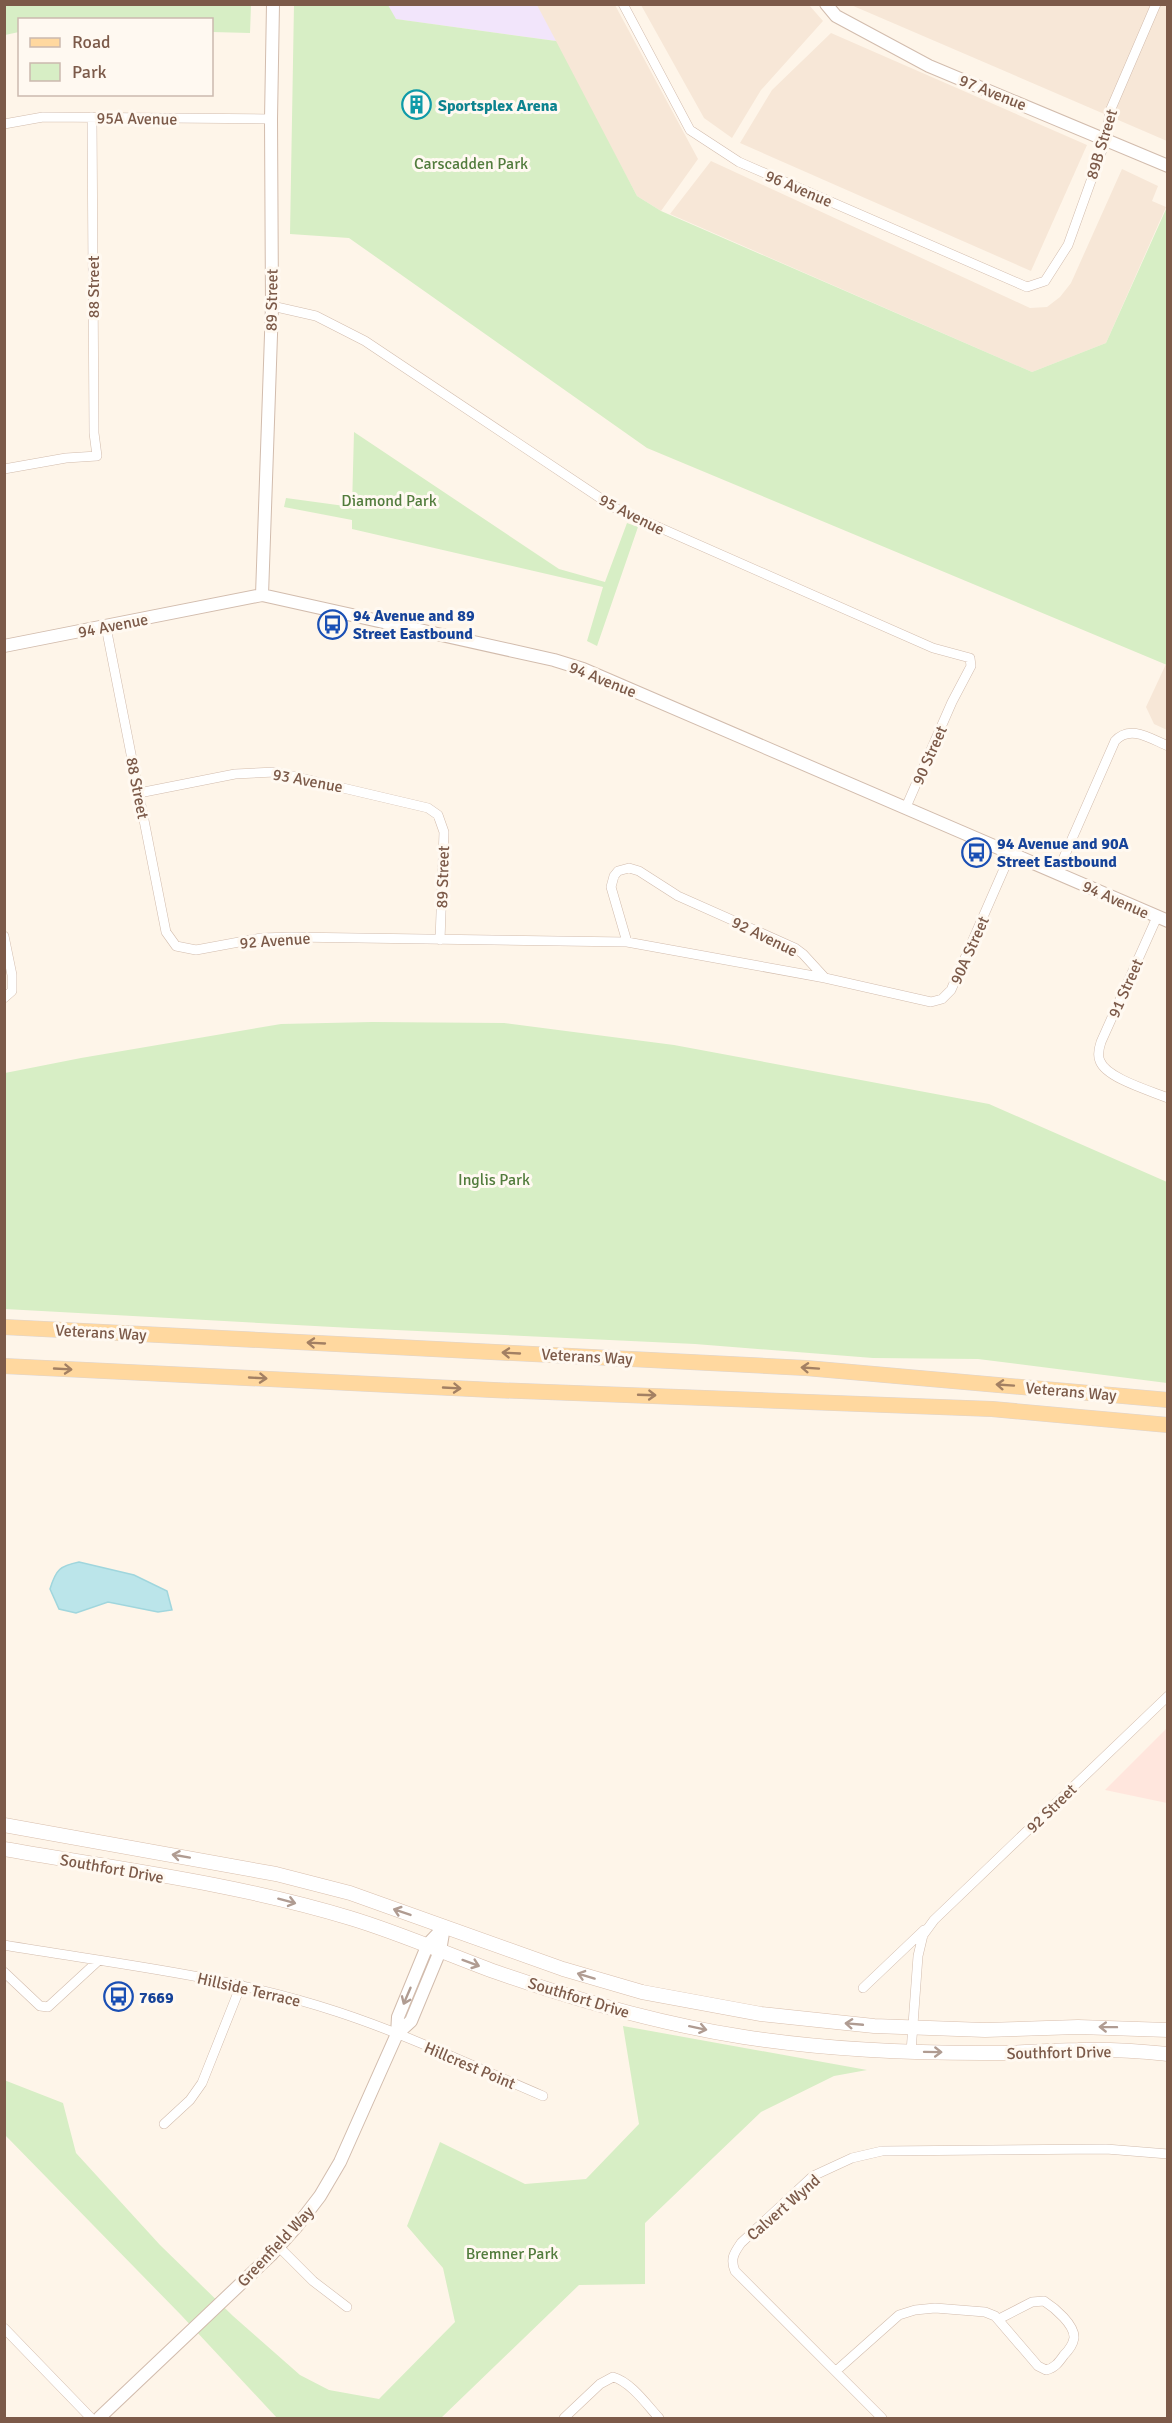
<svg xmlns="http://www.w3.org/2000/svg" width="1172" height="2423" viewBox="0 0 1172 2423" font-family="Signika,sans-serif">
<rect width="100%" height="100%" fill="#fef5e9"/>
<!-- residential -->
<path fill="#f7e7d7" d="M535,5H615L698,159L661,211L637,196Z
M641,5H809L823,21L761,90L732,138L704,118Z
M851,5H1167V141Z
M831,33L1087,145L1031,271L740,143L772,90Z
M711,161L1030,308L1047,307L1060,297L1071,283L1122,169L1158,186L1152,201L1166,207L1106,343L1032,372L670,214Z
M1166,664L1167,665V730L1154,724L1146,707Z"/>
<!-- commercial -->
<path fill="#ffe6dd" d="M1167,1728V1803L1105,1790Z"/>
<!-- education -->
<path fill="#f2e5fb" d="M388,5H537L556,41L395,19Z"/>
<!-- green -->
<path fill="#d7eec5" d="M5,4L251,5L250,33L212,32V20H20L19,32L5,35Z
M294,4L388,5L396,19L556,41L637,196L661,211L1032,372L1106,343L1167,207V665L647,448L349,238L290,234Z
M354,432L559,569L605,582L627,523L638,527L597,646L587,641L603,587L352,529V520L284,507L286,498L352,507Z
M372,1022L504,1023L674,1045L989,1104L1167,1182V1383L978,1359L873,1358L695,1344L352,1328L5,1309V1073L81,1058L281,1024Z
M623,2026L867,2070L834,2076L761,2112L645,2223V2284L579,2285L441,2418H277L181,2315L5,2135L4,2080L63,2103L76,2153L160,2245L233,2316L300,2375L329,2390L379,2399L455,2322L443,2268L407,2226L440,2142L525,2184L586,2179L639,2124Z"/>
<!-- water -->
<path fill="#bbe5ea" stroke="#a0d6dd" stroke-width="1.5" d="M79,1562L134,1575L167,1591L172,1610L158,1612L108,1602L76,1613L59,1609L50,1589C56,1569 60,1566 79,1562Z"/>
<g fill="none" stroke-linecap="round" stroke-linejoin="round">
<defs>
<path id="minor" d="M623,4L690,130L739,162L1027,287L1045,281L1068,245L1106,139L1110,111L1156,4
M4,124L43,117L271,119
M272,306L316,316L365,341L615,508L933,648L970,658L971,666L952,702L906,807
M4,469L66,458L97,456L94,433L92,117
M106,627L166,932L176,946L196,950L261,938L291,937L627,942L825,978L931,1002L942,999L951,990L1011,853
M139,793L235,774L275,772L428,808L438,815L444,832L440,940
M1057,873L1115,741C1130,724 1151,739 1168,746
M1157,917L1101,1042C1099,1048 1097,1055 1100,1061C1106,1078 1151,1091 1168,1098
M4,936L12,975V991L4,998
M627,942L611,887L614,876L618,871L629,868L639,871L678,896L795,948L803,954L825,978
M4,1945C116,1964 230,1976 338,2012C408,2035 475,2067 543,2096
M4,1972L40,2006L48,2007L98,1961
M863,1988L924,1930
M911,2052L918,1956L923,1935L934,1920L1168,1696
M164,2124L190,2100L202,2083L241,1985
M279,2247L313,2281L347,2307
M4,2328L91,2418
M836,2371L899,2315L915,2310L935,2308L985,2312L995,2316L1038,2366L1046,2370C1055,2368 1059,2362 1064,2355C1068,2351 1073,2344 1074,2338C1075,2325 1055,2308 1044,2301L1032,2302L999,2319
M564,2418L600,2384L613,2377C631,2382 647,2405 659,2418
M882,2418L735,2271C730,2259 734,2253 741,2243L813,2176L852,2158L882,2151L1106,2149L1168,2154"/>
<path id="tertiary" d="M826,4L836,16L929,66L1168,166
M262,595L272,306L271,119L273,4
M4,646L262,595L554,660L583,669L1168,921
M397,2034L411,2021L440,1951L444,1927
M99,2418L271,2255L297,2226L320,2196L340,2162L397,2034L398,2017L428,1944L444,1927"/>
<path id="secondary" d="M4,1825L276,1874L350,1893L563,1969L642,1992L761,2014L874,2026L985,2030L1078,2027L1168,2030
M4,1849C120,1869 238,1884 350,1918C400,1933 447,1954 496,1972C576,2000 660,2024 744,2037C822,2049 903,2053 982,2053C1014,2054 1046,2050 1078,2050C1108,2049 1138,2051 1168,2054"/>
<path id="primary" d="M4,1327L806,1368L1168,1400
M4,1366L493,1390L992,1409L1168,1425"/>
</defs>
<!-- minor casing -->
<use href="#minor" stroke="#d2bcad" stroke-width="10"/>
<!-- tertiary casing -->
<use href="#tertiary" stroke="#d2bcad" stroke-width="14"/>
<!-- secondary casing -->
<use href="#secondary" stroke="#d8beac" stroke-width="15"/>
<!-- primary casing -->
<use href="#primary" stroke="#ddd4d0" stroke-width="16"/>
<!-- minor -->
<use href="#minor" stroke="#fff" stroke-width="9"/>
<!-- tertiary -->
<use href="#tertiary" stroke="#fff" stroke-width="12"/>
<!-- secondary -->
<use href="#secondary" stroke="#fff" stroke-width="14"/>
<!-- primary -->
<use href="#primary" stroke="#ffd89f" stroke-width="15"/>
</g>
<!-- one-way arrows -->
<defs><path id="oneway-shaft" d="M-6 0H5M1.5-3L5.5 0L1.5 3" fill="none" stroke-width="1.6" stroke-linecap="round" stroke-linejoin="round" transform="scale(1.5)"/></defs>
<g stroke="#a38063">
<use href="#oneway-shaft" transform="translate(316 1343) rotate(-177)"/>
<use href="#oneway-shaft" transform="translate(511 1353) rotate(-177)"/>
<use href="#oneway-shaft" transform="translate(810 1368) rotate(-176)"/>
<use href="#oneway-shaft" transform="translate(63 1369) rotate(3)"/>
<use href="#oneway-shaft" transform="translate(258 1378) rotate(3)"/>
<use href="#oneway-shaft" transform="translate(1005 1385) rotate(-176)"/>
<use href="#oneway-shaft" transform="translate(452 1388) rotate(3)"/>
<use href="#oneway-shaft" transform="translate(647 1395) rotate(2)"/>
</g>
<g stroke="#b09c92">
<use href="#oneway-shaft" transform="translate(181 1856) rotate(-170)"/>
<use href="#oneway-shaft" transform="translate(287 1901) rotate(15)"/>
<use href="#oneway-shaft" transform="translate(402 1912) rotate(-161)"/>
<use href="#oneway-shaft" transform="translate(471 1963) rotate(20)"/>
<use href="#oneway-shaft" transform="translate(586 1976) rotate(-163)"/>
<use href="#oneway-shaft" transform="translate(407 1996) rotate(113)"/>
<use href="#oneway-shaft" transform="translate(854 2024) rotate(-175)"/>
<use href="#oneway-shaft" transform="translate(1108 2027) rotate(-179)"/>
<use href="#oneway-shaft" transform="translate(698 2028) rotate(12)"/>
<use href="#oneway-shaft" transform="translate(933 2052) rotate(1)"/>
</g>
<!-- icons -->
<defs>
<symbol id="building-ring" viewBox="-11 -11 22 22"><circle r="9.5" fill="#fff9f1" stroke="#0f9aa8" stroke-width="1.5"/><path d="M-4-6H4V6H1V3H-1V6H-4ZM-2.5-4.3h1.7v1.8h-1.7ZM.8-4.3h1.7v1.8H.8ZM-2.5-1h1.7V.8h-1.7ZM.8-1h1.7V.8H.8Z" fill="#0f9aa8"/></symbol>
<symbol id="bus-ring" viewBox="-11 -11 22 22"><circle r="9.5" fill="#fff9f1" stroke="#1a4fb4" stroke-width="1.5"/><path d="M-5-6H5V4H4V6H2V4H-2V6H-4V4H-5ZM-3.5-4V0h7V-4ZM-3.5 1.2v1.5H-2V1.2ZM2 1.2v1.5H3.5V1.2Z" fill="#1a4fb4"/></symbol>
</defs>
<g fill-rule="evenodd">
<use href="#building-ring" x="400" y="88" width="33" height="33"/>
<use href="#bus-ring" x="316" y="608" width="33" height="33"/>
<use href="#bus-ring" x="960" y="836" width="33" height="33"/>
<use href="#bus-ring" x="102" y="1980" width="33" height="33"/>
</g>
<g text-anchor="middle" stroke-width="6" stroke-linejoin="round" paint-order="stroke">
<!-- street labels -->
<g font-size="16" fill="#7c5a49" stroke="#fff9f1">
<text transform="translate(993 92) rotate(22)" y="6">97 Avenue</text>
<text transform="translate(137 118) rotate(1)" y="6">95A Avenue</text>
<text transform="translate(1101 144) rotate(-73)" y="6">89B Street</text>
<text transform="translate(799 188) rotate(23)" y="6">96 Avenue</text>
<text transform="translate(93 287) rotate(-90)" y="6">88 Street</text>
<text transform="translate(271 300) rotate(-89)" y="6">89 Street</text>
<text transform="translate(632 514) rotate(27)" y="6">95 Avenue</text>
<text transform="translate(113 625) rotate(-11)" y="6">94 Avenue</text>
<text transform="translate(603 679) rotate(22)" y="6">94 Avenue</text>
<text transform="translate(929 755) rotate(-66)" y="6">90 Street</text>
<text transform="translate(308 780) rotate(11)" y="6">93 Avenue</text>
<text transform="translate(138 788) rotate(79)" y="6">88 Street</text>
<text transform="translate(442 877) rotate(-88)" y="6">89 Street</text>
<text transform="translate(1116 899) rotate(24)" y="6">94 Avenue</text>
<text transform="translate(765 936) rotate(26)" y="6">92 Avenue</text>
<text transform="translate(275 940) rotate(-4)" y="6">92 Avenue</text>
<text transform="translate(969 950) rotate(-66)" y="6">90A Street</text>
<text transform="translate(1125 988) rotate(-66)" y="6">91 Street</text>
<text transform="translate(101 1332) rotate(3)" y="6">Veterans Way</text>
<text transform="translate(587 1356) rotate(3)" y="6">Veterans Way</text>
<text transform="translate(1071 1391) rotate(5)" y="6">Veterans Way</text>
<text transform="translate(1051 1808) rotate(-44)" y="6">92 Street</text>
<text transform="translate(112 1868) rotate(10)" y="6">Southfort Drive</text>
<text transform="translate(249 1989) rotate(13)" y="6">Hillside Terrace</text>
<text transform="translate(579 1997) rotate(17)" y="6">Southfort Drive</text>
<text transform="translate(1059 2052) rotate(-1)" y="6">Southfort Drive</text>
<text transform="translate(470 2065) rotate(23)" y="6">Hillcrest Point</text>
<text transform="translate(783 2207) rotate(-41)" y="6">Calvert Wynd</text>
<text transform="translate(275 2246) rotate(-47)" y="6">Greenfield Way</text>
</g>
<!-- culture labels -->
<g font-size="16" font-weight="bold" fill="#0d838f" stroke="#fff9f1" text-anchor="start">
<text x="438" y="111">Sportsplex Arena</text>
</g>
<!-- park labels -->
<g font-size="16" fill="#527c3d" stroke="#fff9f1">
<text x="471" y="169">Carscadden Park</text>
<text x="389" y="506">Diamond Park</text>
<text x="494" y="1185">Inglis Park</text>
<text x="512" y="2259">Bremner Park</text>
</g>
<!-- transit labels -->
<g font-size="16" font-weight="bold" fill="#164399" stroke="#fff9f1" text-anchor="start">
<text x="353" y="621">94 Avenue and 89<tspan x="353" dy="18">Street Eastbound</tspan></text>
<text x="997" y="849">94 Avenue and 90A<tspan x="997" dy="18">Street Eastbound</tspan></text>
<text x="139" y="2003">7669</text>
</g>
</g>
<!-- border -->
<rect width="1172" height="2423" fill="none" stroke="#7c5a49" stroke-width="12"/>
<!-- legend -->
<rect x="18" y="18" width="195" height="78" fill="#fff9f1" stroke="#cbb9ae" stroke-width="1.5"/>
<rect x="30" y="38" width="30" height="9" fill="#ffd89f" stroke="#cbb9ae" stroke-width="1.5"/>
<text x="72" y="48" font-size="18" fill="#7c5a49">Road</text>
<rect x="30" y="63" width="30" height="18" fill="#d7eec5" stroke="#cbb9ae" stroke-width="1.5"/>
<text x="72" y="78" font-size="18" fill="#7c5a49">Park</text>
</svg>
